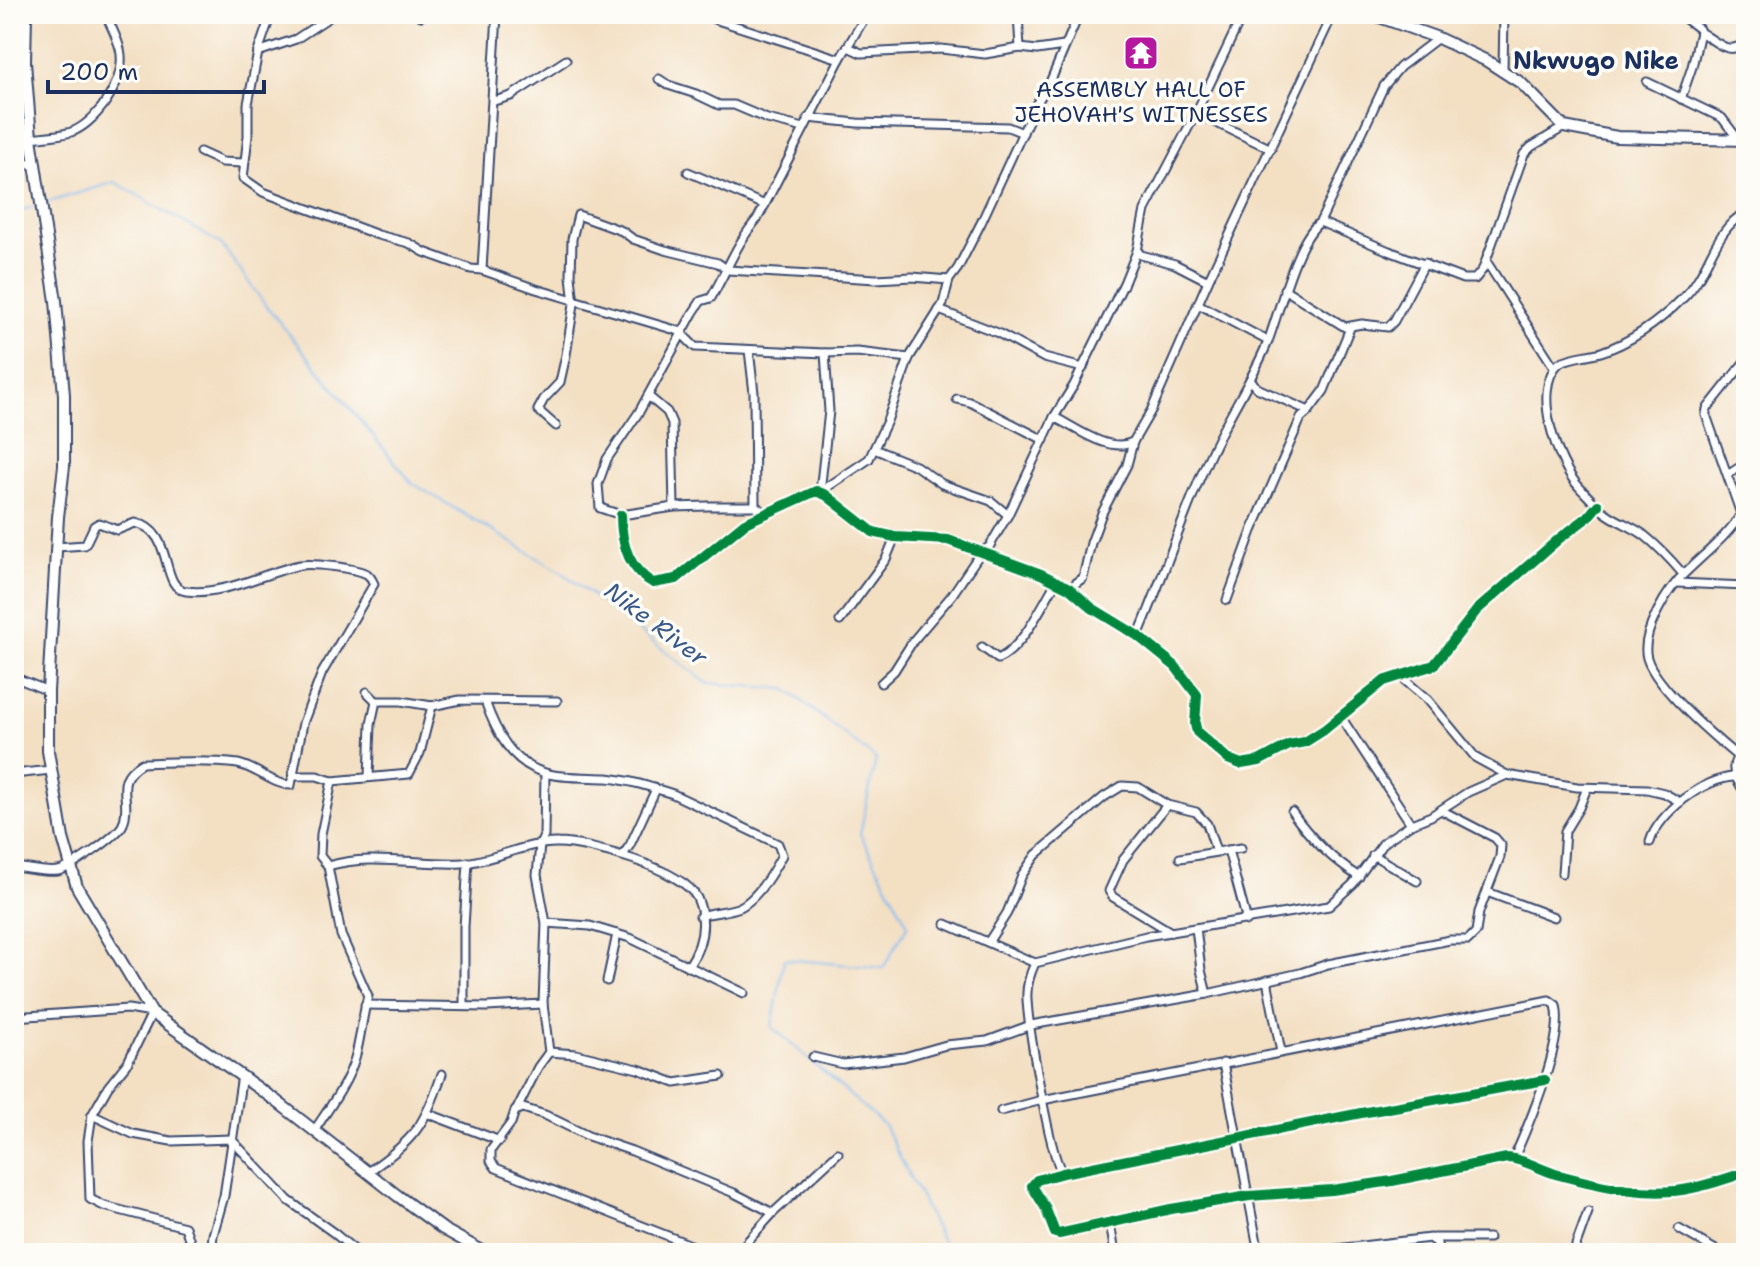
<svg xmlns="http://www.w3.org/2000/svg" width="1760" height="1267" font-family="'Shantell Sans',sans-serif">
  <rect width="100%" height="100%" fill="#fdfcf7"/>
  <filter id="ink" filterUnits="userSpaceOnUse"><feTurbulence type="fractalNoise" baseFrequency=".0125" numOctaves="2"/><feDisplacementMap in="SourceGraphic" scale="16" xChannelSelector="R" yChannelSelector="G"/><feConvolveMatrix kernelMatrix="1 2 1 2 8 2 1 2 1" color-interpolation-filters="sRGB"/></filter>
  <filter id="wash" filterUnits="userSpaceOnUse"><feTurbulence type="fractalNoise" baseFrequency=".006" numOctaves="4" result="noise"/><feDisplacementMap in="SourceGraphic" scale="32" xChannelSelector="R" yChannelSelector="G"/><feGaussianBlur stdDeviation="1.8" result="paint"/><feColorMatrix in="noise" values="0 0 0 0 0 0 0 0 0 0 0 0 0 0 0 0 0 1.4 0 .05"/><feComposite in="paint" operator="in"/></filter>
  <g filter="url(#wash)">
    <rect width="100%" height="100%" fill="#f3dfc2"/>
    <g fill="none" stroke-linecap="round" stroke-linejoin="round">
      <!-- stream -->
      <g stroke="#7fb9f0" stroke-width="2">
        <polyline points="46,203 115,182 221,244 266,306 412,483 563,573 707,683 786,689 876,759 860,834 908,925 883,968 784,959 772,1027 884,1125 948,1253"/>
        <polyline points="14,212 36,206"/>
      </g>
    </g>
  </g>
  <g filter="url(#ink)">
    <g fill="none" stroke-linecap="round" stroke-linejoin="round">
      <defs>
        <g id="street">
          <polyline points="271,14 258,52 248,104 248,136 243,178 263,192 378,235 409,243 424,252 471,269 482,270 536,289 679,331 695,347 825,353 857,352 909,358"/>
          <polyline points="420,14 421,16"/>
          <polyline points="710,14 714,19 840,59"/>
          <polyline points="1018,14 1020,48"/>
          <polyline points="1679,14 1699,29 1700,32 1692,67 1681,99"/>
          <path d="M1700 32C1716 41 1731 59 1746 40"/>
          <polyline points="848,47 861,53 941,49 985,54 1020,48 1037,50 1064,46"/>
          <polyline points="258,52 296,39 334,14"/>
          <polyline points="1503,71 1504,14"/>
          <polyline points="659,79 668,85 696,94 719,105 734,105 767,119 804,128"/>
          <polyline points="1647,82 1722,118 1738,139"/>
          <polyline points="494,101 511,96 566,60"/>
          <polyline points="1196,113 1271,149"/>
          <polyline points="808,118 857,123 1008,127 1023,133"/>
          <path d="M31 138C44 136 62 136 74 131 100 119 127 77 120 49 117 37 110 25 106 14"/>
          <polyline points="200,152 222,162 243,163"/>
          <polyline points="14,155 35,167"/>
          <polyline points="688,172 765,205"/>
          <polyline points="1320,222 1389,251 1463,279 1475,279 1483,269 1524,154 1531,147 1564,127"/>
          <polyline points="1137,251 1141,255 1175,264 1208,281"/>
          <polyline points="1486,261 1554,367"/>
          <polyline points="482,270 497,14"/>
          <polyline points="1284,289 1345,327 1362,324 1388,327 1394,321 1425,263"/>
          <polyline points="1198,304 1268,341"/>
          <polyline points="939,310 998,333 1044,358 1083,368"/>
          <polyline points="749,350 754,393 755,506"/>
          <polyline points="1251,380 1257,388 1309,411 1324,391 1350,328"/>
          <polyline points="648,396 667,412 672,423 674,507"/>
          <polyline points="957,399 970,402 1044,440"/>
          <path d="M1054 417C1076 428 1109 454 1133 442"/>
          <polyline points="556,426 538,410 544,399 560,382 566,355 574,304 571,276 572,239 578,215 622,231 633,239 665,250 718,263 728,270 876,279 912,277 949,280"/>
          <polyline points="874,449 916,466 942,484 991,501 1008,515"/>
          <polyline points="1729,474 1746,463"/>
          <polyline points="820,492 869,459 887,421 909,358 943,304 949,280 958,268 981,223 1035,106 1051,80 1079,14"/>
          <polyline points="820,492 829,411 825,353"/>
          <path d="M766 513 755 506H708L674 507 621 515 600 508 598 484 607 459 639 412 693 313 701 301 711 298C727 271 737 242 758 218L840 59 867 14"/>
          <path d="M621 515C621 542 628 569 653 583L676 579 745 523 816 491 826 495 873 532 895 537 948 540 1041 574 1069 588 1092 608 1138 636 1175 666 1197 695 1195 724 1197 732 1228 759 1241 764 1259 761 1289 745 1305 742 1324 730 1384 681 1434 665 1477 610 1560 538 1588 517 1598 505"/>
          <path d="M1683 574C1671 560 1658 546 1644 535 1632 526 1618 522 1606 513 1597 507 1588 496 1580 488 1557 464 1531 389 1559 363 1572 356 1587 356 1601 352 1632 342 1661 320 1684 297 1710 272 1712 231 1746 212"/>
          <polyline points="1677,583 1746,586"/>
          <polyline points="1069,588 1083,578 1091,543 1102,513 1127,465 1133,442 1152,409 1208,281 1333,14"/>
          <polyline points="1227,600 1252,531 1301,418 1309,411"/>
          <polyline points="840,621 886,559 895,537"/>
          <path d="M1138 636C1164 576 1183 513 1211 453 1228 416 1251 382 1267 344 1279 314 1295 241 1320 222L1384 86 1400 67 1438 38"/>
          <path d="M982 647 998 659C1022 649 1043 604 1056 582"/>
          <polyline points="14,677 48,691"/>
          <polyline points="1401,677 1428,700 1476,758 1507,775 1577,787 1647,789 1664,793 1680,802"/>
          <polyline points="881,683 894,671 913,641 952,595 981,552 989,547 1008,515 1054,417 1074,385 1124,283 1137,251 1145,210 1196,113 1243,14"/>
          <polyline points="367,692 376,701 401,701 432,706 460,700 557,701"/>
          <path d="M485 701C496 733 512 763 545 773 559 778 591 777 607 778 629 780 651 787 673 794L778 844 782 855C773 872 758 898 740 907 728 912 713 912 700 916"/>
          <polyline points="1341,717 1411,824 1431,816 1468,792 1507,775"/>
          <path d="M1746 746C1726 767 1734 774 1746 795"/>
          <path d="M1737 756C1713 736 1655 686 1647 658 1640 634 1668 588 1686 572 1704 554 1727 537 1741 514L1706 415 1707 409 1746 360"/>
          <polyline points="14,774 51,770"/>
          <polyline points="293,776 317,776 332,781 409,774 420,753 432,706"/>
          <polyline points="369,777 371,724 376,701"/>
          <polyline points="1167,805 1123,860 1109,891 1113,897 1171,932"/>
          <path d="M1292 812C1311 839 1331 859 1359 877"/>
          <path d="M1650 842C1658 813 1705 778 1734 777"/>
          <polyline points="1228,850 1247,921"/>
          <polyline points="623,855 630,845 656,789"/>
          <polyline points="1373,855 1417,881"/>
          <polyline points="1180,858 1241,848"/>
          <path d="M328 866C370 853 417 865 462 863 494 861 525 842 558 843 589 843 683 869 697 898 708 923 702 946 688 967"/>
          <path d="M14 867C27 868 45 873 58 871 70 869 119 835 123 824 133 798 111 781 142 763 172 762 209 760 238 764 257 768 273 785 291 785L303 723 322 673 374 584C372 580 371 577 367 574 355 568 313 563 300 565 262 573 225 596 186 591 159 588 175 530 135 523L117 530 99 523 94 526 85 545 56 547"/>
          <polyline points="1562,873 1565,831 1579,808 1587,788"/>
          <polyline points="1487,892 1554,917"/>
          <polyline points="546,923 590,926 630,938 744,993"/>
          <polyline points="946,924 1035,963"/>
          <polyline points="1196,928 1201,970 1207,994"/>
          <polyline points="989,941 1007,913 1022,875 1036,855 1104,797 1122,786 1138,787 1167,805 1196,812 1207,824 1216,851"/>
          <polyline points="1267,980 1281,1052"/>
          <polyline points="607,981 617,934"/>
          <polyline points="365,1005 487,1007 543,1004"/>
          <polyline points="464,1006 464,927 468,862"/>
          <polyline points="14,1017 128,1009 152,1013 128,1062 108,1087 92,1115 88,1141 90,1199 104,1206 185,1227 194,1253"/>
          <polyline points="549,1052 576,1054 638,1069 675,1083 721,1076"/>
          <polyline points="813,1057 843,1064 904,1057 946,1045 987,1041 1031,1025 1207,994 1300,973 1328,964 1450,940 1468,940 1476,932 1479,912 1500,857 1501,845 1495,838 1441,810"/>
          <polyline points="1223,1063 1259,1253"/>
          <path d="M1545 1080 1361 1113 1063 1173 1037 1180 1032 1186 1045 1207 1055 1233 1059 1234 1171 1209 1249 1196 1332 1190 1392 1181 1507 1158C1522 1158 1543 1171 1559 1175 1600 1186 1650 1198 1693 1188 1711 1184 1729 1178 1746 1172"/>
          <polyline points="517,1109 538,1067 549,1052 543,1004 546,923 537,875 540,845 544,836 545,773"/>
          <path d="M1001 1111 1042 1100 1549 1000 1556 1005C1565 1040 1529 1124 1514 1158"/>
          <polyline points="429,1114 500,1141"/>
          <polyline points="92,1115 133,1134 171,1141 231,1139 288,1200 334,1233 358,1253"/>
          <path d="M314 1131C329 1108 347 1085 355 1058 361 1038 362 1016 368 996L341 935 328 866 320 856 321 834 332 781"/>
          <path d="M368 1172C414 1140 424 1127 442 1074"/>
          <path d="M1063 1173C1050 1160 1028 1024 1027 999 1026 987 1030 974 1035 963L1146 936 1329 906 1353 884 1384 842 1411 824"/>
          <polyline points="1110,1223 1115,1253"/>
          <polyline points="1679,1229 1721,1253"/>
          <polyline points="1433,1238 1489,1238"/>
          <polyline points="211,1253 213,1235 224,1196 242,1075"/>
          <polyline points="711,1253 496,1168 491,1161 491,1150 511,1123 515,1111 523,1108 545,1115 588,1136 632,1151 734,1193 773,1213"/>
          <polyline points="737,1253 773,1213 838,1153"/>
          <polyline points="1302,1253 1430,1238 1437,1243 1438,1253"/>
          <polyline points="1578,1253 1576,1245 1588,1212"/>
        </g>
        <g id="secondary">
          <polyline points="26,14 25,62 31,138 56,301 64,395 64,466 58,517 48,691 48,751 63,838 77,887 152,1013 275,1100 398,1196 443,1229 486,1253"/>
          <polyline points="1371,14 1438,38 1487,61 1521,83 1564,127 1617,137 1746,140"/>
        </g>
      </defs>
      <!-- street casing -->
      <use href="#street" stroke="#3b496d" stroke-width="11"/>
      <!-- secondary casing -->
      <use href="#secondary" stroke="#3b496d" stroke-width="14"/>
      <!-- street -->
      <use href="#street" stroke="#fff" stroke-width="7"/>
      <!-- secondary -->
      <use href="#secondary" stroke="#fff" stroke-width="10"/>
      <defs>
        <g id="cycleway">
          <path d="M621 515C621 542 628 569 653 583L676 579 745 523 816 491 826 495 873 532 895 537 948 540 1041 574 1069 588 1092 608 1138 636 1175 666 1197 695 1195 724 1197 732 1228 759 1241 764 1259 761 1289 745 1305 742 1324 730 1384 681 1434 665 1477 610 1560 538 1588 517 1598 505"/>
          <path d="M1545 1080 1361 1113 1063 1173 1037 1180 1032 1186 1045 1207 1055 1233 1059 1234 1171 1209 1249 1196 1332 1190 1392 1181 1507 1158C1522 1158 1543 1171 1559 1175 1600 1186 1650 1198 1693 1188 1711 1184 1729 1178 1746 1172"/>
        </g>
      </defs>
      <!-- cycleway casing -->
      <use href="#cycleway" stroke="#fdfcf7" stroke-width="15"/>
      <!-- cycleway -->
      <use href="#cycleway" stroke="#00873e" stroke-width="10"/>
    </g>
  </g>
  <!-- icons -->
  <defs>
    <symbol id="temple-square" viewBox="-11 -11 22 22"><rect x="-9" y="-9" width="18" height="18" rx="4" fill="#b5179e" stroke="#fdfcf7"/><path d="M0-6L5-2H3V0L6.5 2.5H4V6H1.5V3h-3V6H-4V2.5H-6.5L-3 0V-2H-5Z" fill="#fff"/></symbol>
  </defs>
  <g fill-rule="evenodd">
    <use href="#temple-square" x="1121" y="33" width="40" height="40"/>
  </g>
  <g text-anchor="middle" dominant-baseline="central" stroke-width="7" stroke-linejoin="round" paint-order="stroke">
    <!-- poi labels -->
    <g font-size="22" fill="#1b2f5e" stroke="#fdfcf7">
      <text x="1141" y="89">ASSEMBLY HALL OF<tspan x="1141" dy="25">JEHOVAH'S WITNESSES</tspan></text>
    </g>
    <!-- neighbourhood labels -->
    <g font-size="24" font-weight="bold" fill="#1b2f5e" stroke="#fdfcf7">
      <text x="1596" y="61">Nkwugo Nike</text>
    </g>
    <!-- water labels -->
    <g font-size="24" font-style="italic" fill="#39588a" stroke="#fdfcf7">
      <text transform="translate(656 624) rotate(37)">Nike River</text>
    </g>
  </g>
  <!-- margin -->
  <rect width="1760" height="1267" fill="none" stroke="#fdfcf7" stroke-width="48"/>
  <!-- scale -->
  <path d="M48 80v12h216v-12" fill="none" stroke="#1b2f5e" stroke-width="4"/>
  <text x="60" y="80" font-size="24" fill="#1b2f5e" stroke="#fdfcf7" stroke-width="6" paint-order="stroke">200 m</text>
</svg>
